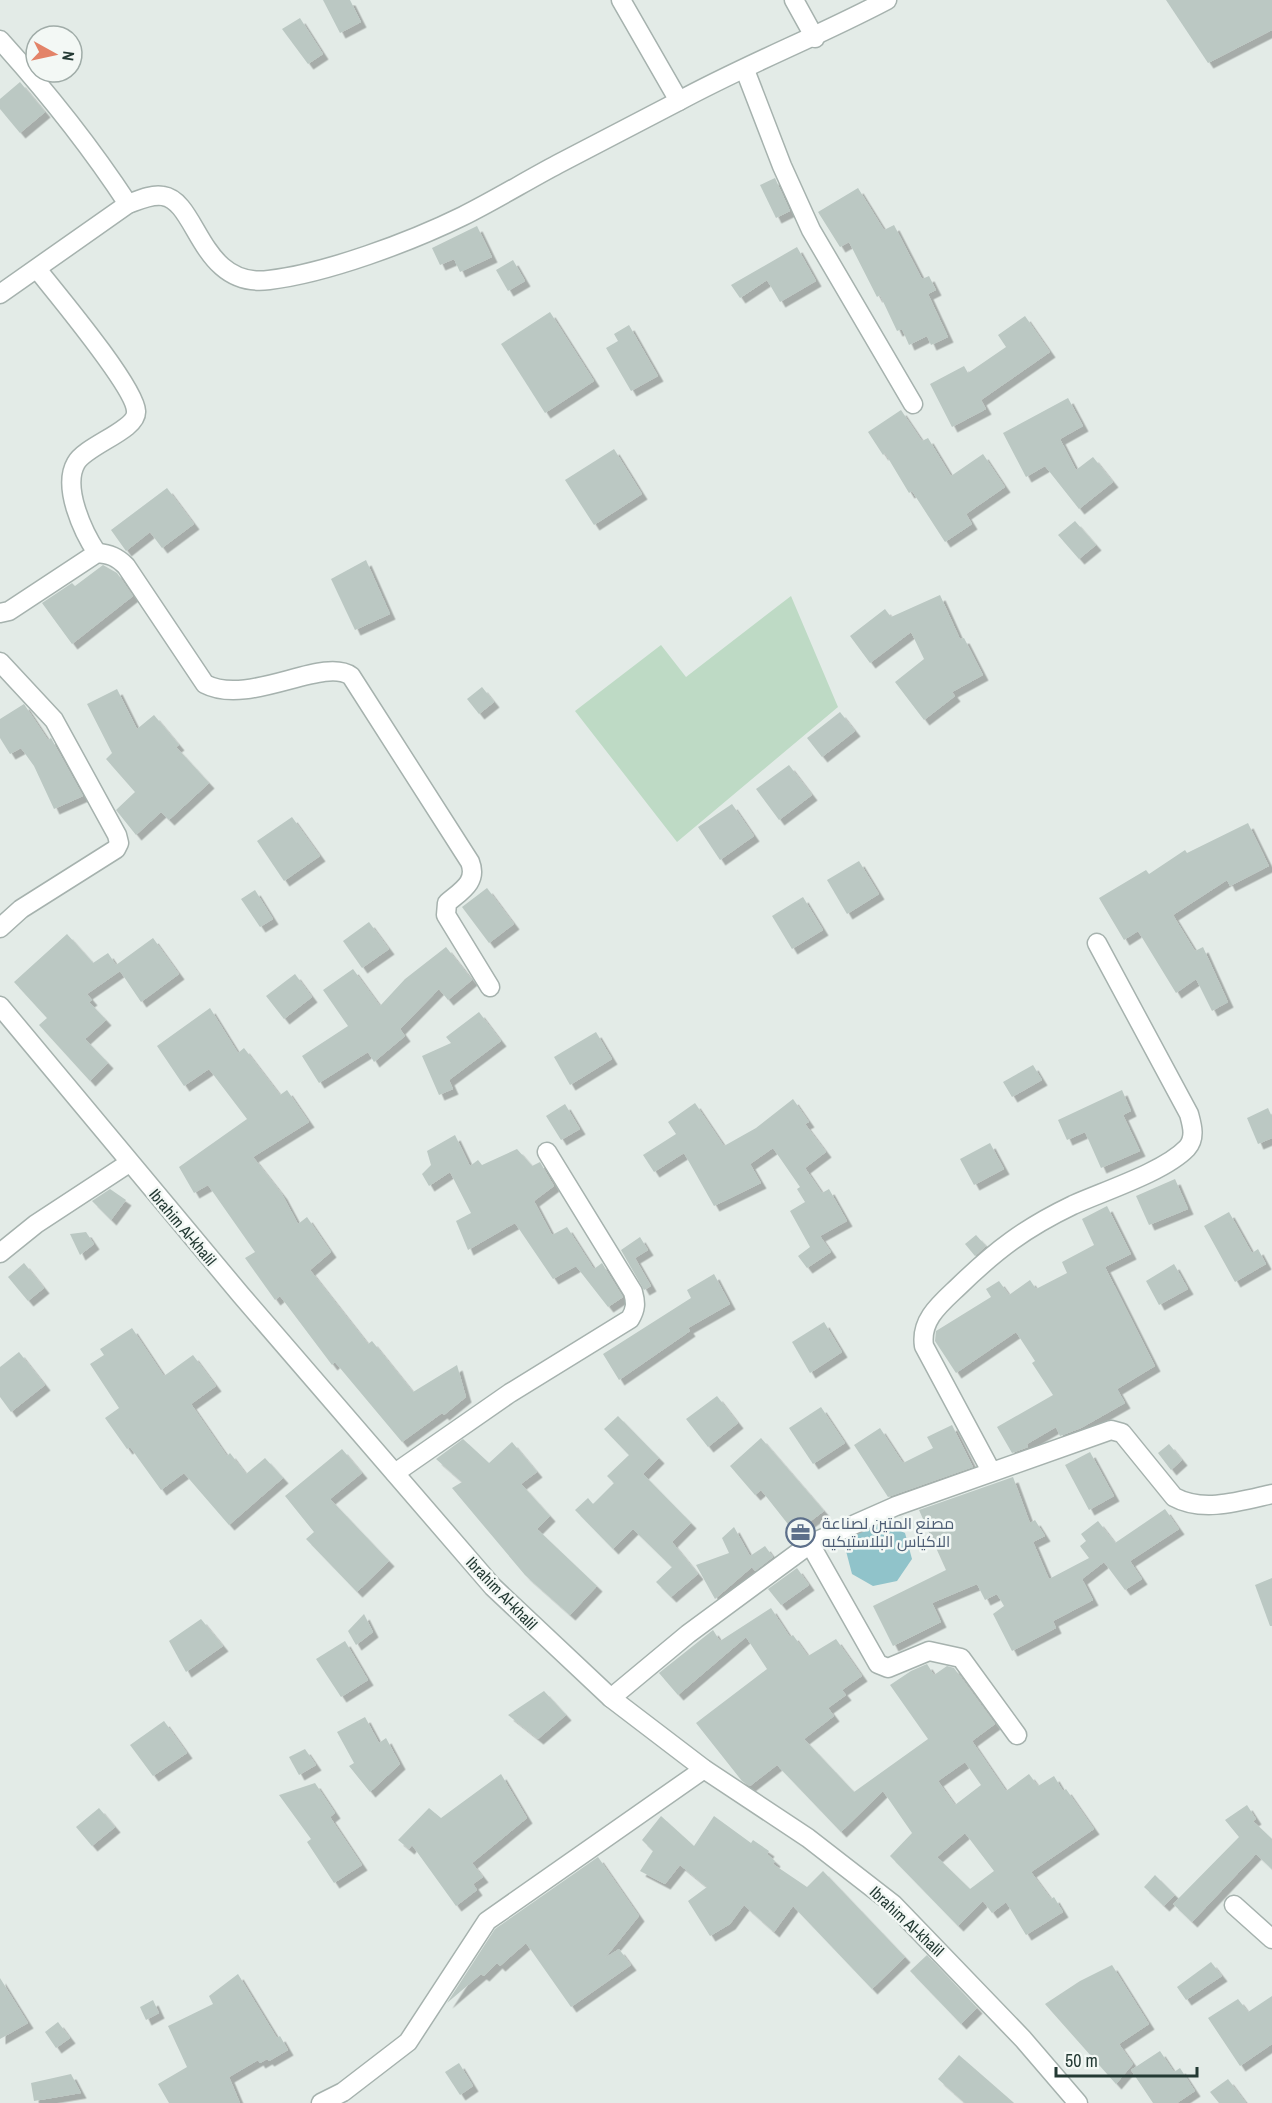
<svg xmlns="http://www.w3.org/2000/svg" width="1272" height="2103" font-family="'Archivo Narrow',Cairo,sans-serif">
  <defs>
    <filter id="shadow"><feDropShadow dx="5.5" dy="5.5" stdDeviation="0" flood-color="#0004"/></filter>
  </defs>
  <rect width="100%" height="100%" fill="#e3ebe7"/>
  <!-- green -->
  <polygon fill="#bedac5" points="791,596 838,707 677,842 575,711 661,645 686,677"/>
  <!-- water -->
  <polygon fill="#90c3ca" points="882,1522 905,1533 912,1559 897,1581 873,1586 852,1574 846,1551 859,1531"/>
  <!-- building -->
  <g fill="#bbc8c3" fill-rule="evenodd" filter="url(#shadow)">
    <polygon points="323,0 350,0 361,22 340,33"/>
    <polygon points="1166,0 1272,0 1272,30 1208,63"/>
    <polygon points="300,18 323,54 308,64 282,29"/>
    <polygon points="20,82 45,112 20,133 0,109 0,99"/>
    <polygon points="775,178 790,211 776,218 760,185"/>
    <polygon points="858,188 884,230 894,225 922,279 929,276 936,290 928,294 948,337 931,345 927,336 909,345 902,329 897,331 880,295 877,297 849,242 840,247 818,212"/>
    <polygon points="477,226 492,257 460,272 454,259 440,265 432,248"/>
    <polygon points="797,247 816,281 780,302 767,280 740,298 731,285"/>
    <polygon points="513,260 525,281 508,291 496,270"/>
    <polygon points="550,312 594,381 545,413 501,344"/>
    <polygon points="1025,316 1050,352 981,400 986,409 952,427 930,384 964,366 968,373 1006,347 998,335"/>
    <polygon points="629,325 658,376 631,391 606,348 618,341 614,334"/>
    <polygon points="1068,398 1083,426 1060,439 1076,470 1093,457 1113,482 1079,509 1045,466 1026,477 1003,433"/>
    <polygon points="901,410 922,441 928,438 951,476 983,454 1005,487 966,514 972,524 945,542 912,491 909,493 885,453 883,455 868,432"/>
    <polygon points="614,449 642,494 594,525 565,480"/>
    <polygon points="167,488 194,524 162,548 150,532 126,551 111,530"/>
    <polygon points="1075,521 1096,545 1079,559 1058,535"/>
    <polygon points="366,560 390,614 355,630 331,579"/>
    <polygon points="103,565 117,573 133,596 72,644 42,603 72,583 75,586"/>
    <polygon points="940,595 960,639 964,638 983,675 952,692 955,696 924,720 895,682 924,659 911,632 870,663 850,636 885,609 891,617"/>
    <polygon points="482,687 494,702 479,714 467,699"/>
    <polygon points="117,689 137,729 154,715 179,745 176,747 209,783 169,820 161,812 136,835 116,810 135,792 106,759 112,753 87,704"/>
    <polygon points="24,704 48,740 51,738 83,796 54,809 34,766 21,748 10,754 0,738 0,719"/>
    <polygon points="840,712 855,731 822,757 807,738"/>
    <polygon points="789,765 812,795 779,820 756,789"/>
    <polygon points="732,804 754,836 720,860 698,827"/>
    <polygon points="292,817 320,856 284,881 257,841"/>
    <polygon points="1248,823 1269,866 1230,886 1227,880 1173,915 1195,951 1203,947 1228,1002 1212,1011 1196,979 1176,993 1138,931 1124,940 1099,898 1146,870 1149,874 1185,850 1187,853"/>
    <polygon points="859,861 879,894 847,914 827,880"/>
    <polygon points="487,888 514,924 489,943 462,907"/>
    <polygon points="255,890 273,919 260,927 241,899"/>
    <polygon points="803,897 823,930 792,949 772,916"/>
    <polygon points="369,922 389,949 362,968 343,941"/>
    <polygon points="67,934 93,963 108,953 116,965 153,938 179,974 141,1002 120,971 87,994 92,1000 89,1002 106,1020 85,1039 108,1063 90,1081 39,1025 47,1018 14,982"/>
    <polygon points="446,947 472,980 448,1000 439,989 400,1029 405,1036 374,1062 368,1052 319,1083 302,1056 348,1026 323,990 353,969 380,1006 405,979"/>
    <polygon points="295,974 312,997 284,1019 266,996"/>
    <polygon points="210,1008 238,1053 244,1048 280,1095 287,1090 309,1122 253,1157 282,1194 298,1224 307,1217 331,1252 310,1270 368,1344 372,1341 413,1392 457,1365 466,1397 444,1415 442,1413 402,1442 335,1362 332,1365 280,1296 275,1300 245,1258 255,1252 208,1185 194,1193 179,1167 247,1119 209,1069 184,1086 157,1046"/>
    <polygon points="479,1012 501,1041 449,1080 453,1089 439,1095 422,1056 451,1043 446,1037"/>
    <polygon points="596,1032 612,1059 570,1085 554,1057"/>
    <polygon points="1033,1065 1042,1080 1012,1097 1003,1082"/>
    <polygon points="1122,1090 1131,1111 1123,1115 1140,1151 1101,1168 1085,1132 1067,1140 1058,1120"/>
    <polygon points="793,1099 809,1122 805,1124 826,1152 805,1168 822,1193 829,1189 847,1221 820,1236 831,1252 807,1268 798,1256 810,1247 790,1211 805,1202 797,1189 800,1187 773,1148 750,1164 761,1183 714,1206 684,1153 654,1172 643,1155 676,1134 668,1122 695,1103 724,1146 756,1128"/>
    <polygon points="565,1104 580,1129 561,1140 546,1116"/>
    <polygon points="1268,1108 1272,1117 1272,1138 1258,1144 1247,1118"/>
    <polygon points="455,1135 470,1166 478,1160 482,1165 517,1149 532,1166 540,1162 554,1186 534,1201 552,1235 567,1227 594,1269 602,1263 623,1297 608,1307 576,1266 553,1279 515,1223 468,1250 456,1221 471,1213 450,1172 429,1186 422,1174 431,1165 427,1151"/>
    <polygon points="990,1143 1004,1169 974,1185 960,1159"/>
    <polygon points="1175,1179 1188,1209 1149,1225 1136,1196"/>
    <polygon points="110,1189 126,1200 111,1220 92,1201"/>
    <polygon points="1107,1206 1131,1254 1105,1267 1155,1366 1117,1389 1125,1403 1081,1428 1060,1436 1056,1427 1027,1444 1028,1447 1012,1453 997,1427 1053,1395 1032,1363 1035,1361 1016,1332 956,1373 935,1341 936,1331 991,1297 986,1289 999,1281 1009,1295 1030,1280 1036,1289 1067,1273 1062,1262 1094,1245 1082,1219"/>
    <polygon points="1229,1212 1252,1253 1258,1249 1266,1264 1235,1282 1204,1226"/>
    <polygon points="86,1232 94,1244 80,1255 70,1234"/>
    <polygon points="976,1235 986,1246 975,1256 965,1244"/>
    <polygon points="640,1237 648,1250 635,1258 651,1286 644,1290 621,1250"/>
    <polygon points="24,1263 44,1288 28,1301 8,1277"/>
    <polygon points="1174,1264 1188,1289 1159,1305 1146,1281"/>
    <polygon points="714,1274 730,1304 688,1328 690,1331 619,1380 603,1354 691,1298 687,1290"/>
    <polygon points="824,1322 842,1352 810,1373 792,1342"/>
    <polygon points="132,1328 164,1376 193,1355 216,1386 191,1404 227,1456 230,1453 246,1474 265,1458 283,1478 229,1525 184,1473 161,1490 130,1447 127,1449 105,1418 119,1408 90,1364 104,1355 100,1349"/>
    <polygon points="19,1352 45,1385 11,1412 0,1397 0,1367"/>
    <polygon points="717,1396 738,1423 708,1447 686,1419"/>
    <polygon points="821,1407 845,1443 813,1464 789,1428"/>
    <polygon points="618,1416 659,1458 643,1474 691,1523 672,1542 698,1574 671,1597 656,1582 672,1567 633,1529 613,1549 575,1510 588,1498 593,1504 614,1483 607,1476 629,1455 604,1429"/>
    <polygon points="952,1425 973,1467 888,1497 854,1445 880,1428 903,1463 933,1448 927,1437"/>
    <polygon points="761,1438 824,1511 795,1533 761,1490 755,1495 730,1466"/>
    <polygon points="463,1439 489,1463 512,1442 537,1472 521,1484 550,1516 537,1529 597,1586 570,1615 525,1575 452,1488 462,1482 436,1459"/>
    <polygon points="1169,1444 1182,1460 1171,1470 1158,1453"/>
    <polygon points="342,1449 362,1473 330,1499 389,1561 357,1592 306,1539 314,1532 285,1496"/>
    <polygon points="1090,1452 1114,1496 1089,1510 1065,1465"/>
    <polygon points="1013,1477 1030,1523 1035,1520 1045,1536 1033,1542 1049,1579 1089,1558 1080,1546 1086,1541 1081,1534 1098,1521 1115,1543 1165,1509 1179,1529 1130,1561 1142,1579 1125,1590 1104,1562 1082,1579 1093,1600 1053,1621 1056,1628 1012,1651 993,1614 1004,1606 997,1594 985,1600 977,1584 932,1603 941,1622 893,1646 873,1606 946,1570 919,1510"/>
    <polygon points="734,1527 750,1556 765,1546 773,1557 755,1571 752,1567 715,1599 696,1565 729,1553 722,1538"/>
    <polygon points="797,1568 809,1585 781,1605 768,1589"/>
    <polygon points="1272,1578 1272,1626 1270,1626 1255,1585"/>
    <path d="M771 1608 790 1637 793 1635 808 1656 836 1639 862 1676 842 1690 846 1695 828 1708 834 1716 804 1739 854 1792 928 1739 890 1685 911 1671 927 1664 934 1675 947 1666 954 1668 995 1724 972 1741 1006 1791 1029 1774 1038 1786 1054 1776 1063 1791 1066 1789 1094 1829 1031 1872 1051 1899 1054 1897 1063 1912 1026 1935 1006 1902 992 1913 983 1901 958 1926 890 1856 912 1833 883 1791 841 1832 777 1765 750 1786 742 1781 696 1723 767 1669 746 1637 678 1695 659 1673 713 1630 720 1641ZM965 1762 981 1785 955 1805 938 1781ZM965 1833 994 1871 970 1889 937 1857Z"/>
    <polygon points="364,1614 373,1632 356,1645 348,1631"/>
    <polygon points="201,1619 223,1646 186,1672 169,1641"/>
    <polygon points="345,1641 368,1680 341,1697 316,1659"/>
    <polygon points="544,1691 566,1715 538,1739 508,1715"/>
    <polygon points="365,1717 379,1743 386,1738 400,1764 370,1792 349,1766 354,1763 337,1732"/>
    <polygon points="164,1721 187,1753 153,1776 130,1745"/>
    <polygon points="305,1749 316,1765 299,1775 289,1757"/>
    <polygon points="501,1774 527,1818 472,1863 483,1877 473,1884 477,1890 456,1906 412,1845 409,1849 398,1840 429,1808 441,1818"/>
    <polygon points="315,1783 335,1813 330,1817 362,1865 334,1883 307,1842 311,1839 279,1795"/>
    <polygon points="1247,1805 1256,1819 1253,1821 1272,1839 1272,1869 1256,1854 1192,1922 1173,1904 1239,1837 1225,1820"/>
    <polygon points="99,1808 115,1827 92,1846 76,1827"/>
    <polygon points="661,1816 694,1846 714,1816 751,1843 753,1840 769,1851 767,1854 775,1861 773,1864 807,1887 823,1871 905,1957 872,1989 793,1906 774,1932 744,1905 730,1924 710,1936 688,1901 707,1887 680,1865 665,1884 640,1871 653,1851 642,1840"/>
    <polygon points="598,1857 639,1916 605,1958 619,1949 631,1965 571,2007 526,1943 500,1966 497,1963 484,1976 481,1974 447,2003 495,1929"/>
    <polygon points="1155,1875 1175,1895 1164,1906 1144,1887"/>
    <polygon points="927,1955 977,2008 961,2024 910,1971"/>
    <polygon points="1211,1962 1222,1976 1186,2000 1177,1987"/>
    <polygon points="1112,1965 1149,2024 1119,2044 1133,2064 1116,2084 1045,2004 1080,1981"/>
    <polygon points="238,1974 277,2038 280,2036 288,2050 269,2061 267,2059 260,2063 258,2060 229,2077 240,2103 169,2103 158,2084 187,2067 168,2026 213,2004 209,1996"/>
    <polygon points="0,1978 28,2023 0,2039"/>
    <polygon points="1272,1996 1272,2044 1240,2066 1208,2018 1238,1999 1248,2012"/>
    <polygon points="153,2000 159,2013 146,2020 140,2007"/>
    <polygon points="58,2022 70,2038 56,2048 45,2032"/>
    <polygon points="1160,2051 1174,2072 1180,2068 1195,2091 1177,2103 1153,2103 1131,2070"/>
    <polygon points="959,2055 1014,2103 965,2103 938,2079"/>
    <polygon points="459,2063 473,2086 460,2095 445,2072"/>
    <polygon points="71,2074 81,2093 34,2101 31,2083"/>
    <polygon points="1228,2079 1246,2103 1219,2103 1210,2092"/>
  </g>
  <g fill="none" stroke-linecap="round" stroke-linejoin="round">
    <defs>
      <g id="minor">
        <polyline points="621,0 679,101"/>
        <polyline points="794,0 815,38"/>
        <path d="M0 40C47 92 90 146 128 204"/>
        <polyline points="745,70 782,166 811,230 913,404"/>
        <path d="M37 269C56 293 135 387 136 411 138 430 86 445 76 463 62 487 83 532 97 553"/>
        <path d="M0 613 9 611 97 553C110 554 117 557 126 566L205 684C249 707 323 656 351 676L470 862C478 882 461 891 447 903L446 915 490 987"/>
        <polyline points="0,662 54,720 117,835 119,843 116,849 21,909 0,928"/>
        <polyline points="0,1253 36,1224 129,1163"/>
        <path d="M991 1471 924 1346C920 1320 940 1304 958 1287 996 1250 1025 1228 1073 1205 1104 1191 1164 1172 1187 1148 1196 1138 1192 1125 1189 1114L1097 943"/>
        <path d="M395 1473 510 1393 630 1319C636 1309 636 1303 633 1292L547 1152"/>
        <polyline points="810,1544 878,1664 888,1668 929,1651 961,1658 1017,1735"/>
        <path d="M611 1698 688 1634 810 1544 896 1506 1111 1430 1122 1433 1174 1497C1203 1513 1241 1501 1272 1494"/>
        <polyline points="1234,1905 1272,1939"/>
        <polyline points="321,2103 343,2092 408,2042 487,1921 704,1769"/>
      </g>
      <g id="tertiary">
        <path d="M0 294 128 204C139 200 151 194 163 196 198 201 200 289 269 280 327 273 410 242 463 216 495 200 526 181 558 164 598 143 639 122 679 101 747 64 819 36 887 0"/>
        <polyline points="0,1006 241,1295 493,1587 611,1698 704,1769 808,1838 893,1904 1023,2039 1078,2103"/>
      </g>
    </defs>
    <!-- minor casing -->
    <use href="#minor" stroke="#a6b2ae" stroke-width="21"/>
    <!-- tertiary casing -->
    <use href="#tertiary" stroke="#a6b2ae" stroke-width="21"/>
    <!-- minor -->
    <use href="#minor" stroke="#fff" stroke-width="18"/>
    <!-- tertiary -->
    <use href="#tertiary" stroke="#fff" stroke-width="18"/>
  </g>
  <!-- icons -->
  <defs>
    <symbol id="office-ring" viewBox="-11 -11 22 22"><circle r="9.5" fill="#f3f8f5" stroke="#5c6f8a" stroke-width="1.5"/><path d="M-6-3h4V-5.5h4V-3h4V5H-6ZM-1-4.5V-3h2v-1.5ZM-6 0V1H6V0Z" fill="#5c6f8a"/></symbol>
  </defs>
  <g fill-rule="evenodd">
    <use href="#office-ring" x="784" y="1516" width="33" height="33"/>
  </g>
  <g text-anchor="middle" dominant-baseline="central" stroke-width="5" stroke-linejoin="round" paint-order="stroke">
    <!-- street labels -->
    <g font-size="16" fill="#243a34" stroke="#f3f8f5">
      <text transform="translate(183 1227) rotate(50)">Ibrahim Al-khalil</text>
      <text transform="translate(502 1593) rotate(46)">Ibrahim Al-khalil</text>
      <text transform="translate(907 1921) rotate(43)">Ibrahim Al-khalil</text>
    </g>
    <!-- service labels -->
    <g font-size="16" fill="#4e5e75" stroke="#f3f8f5" text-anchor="start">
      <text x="822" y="1523">مصنع المتين لصناعة<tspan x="822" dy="18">الاكياس البلاستيكيه</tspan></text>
    </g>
  </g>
  <!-- north arrow -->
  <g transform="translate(54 54) rotate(98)"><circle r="28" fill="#f3f8f5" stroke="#a0aca8" stroke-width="1.5"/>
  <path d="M0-4.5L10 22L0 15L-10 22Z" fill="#e38368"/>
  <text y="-9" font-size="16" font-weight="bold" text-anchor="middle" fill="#243a34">N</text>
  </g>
  <!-- scale -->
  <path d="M1056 2067v9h141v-9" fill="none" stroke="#243a34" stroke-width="3"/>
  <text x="1065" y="2067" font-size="18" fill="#243a34" stroke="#f3f8f5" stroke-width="4.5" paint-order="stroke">50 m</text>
</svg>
